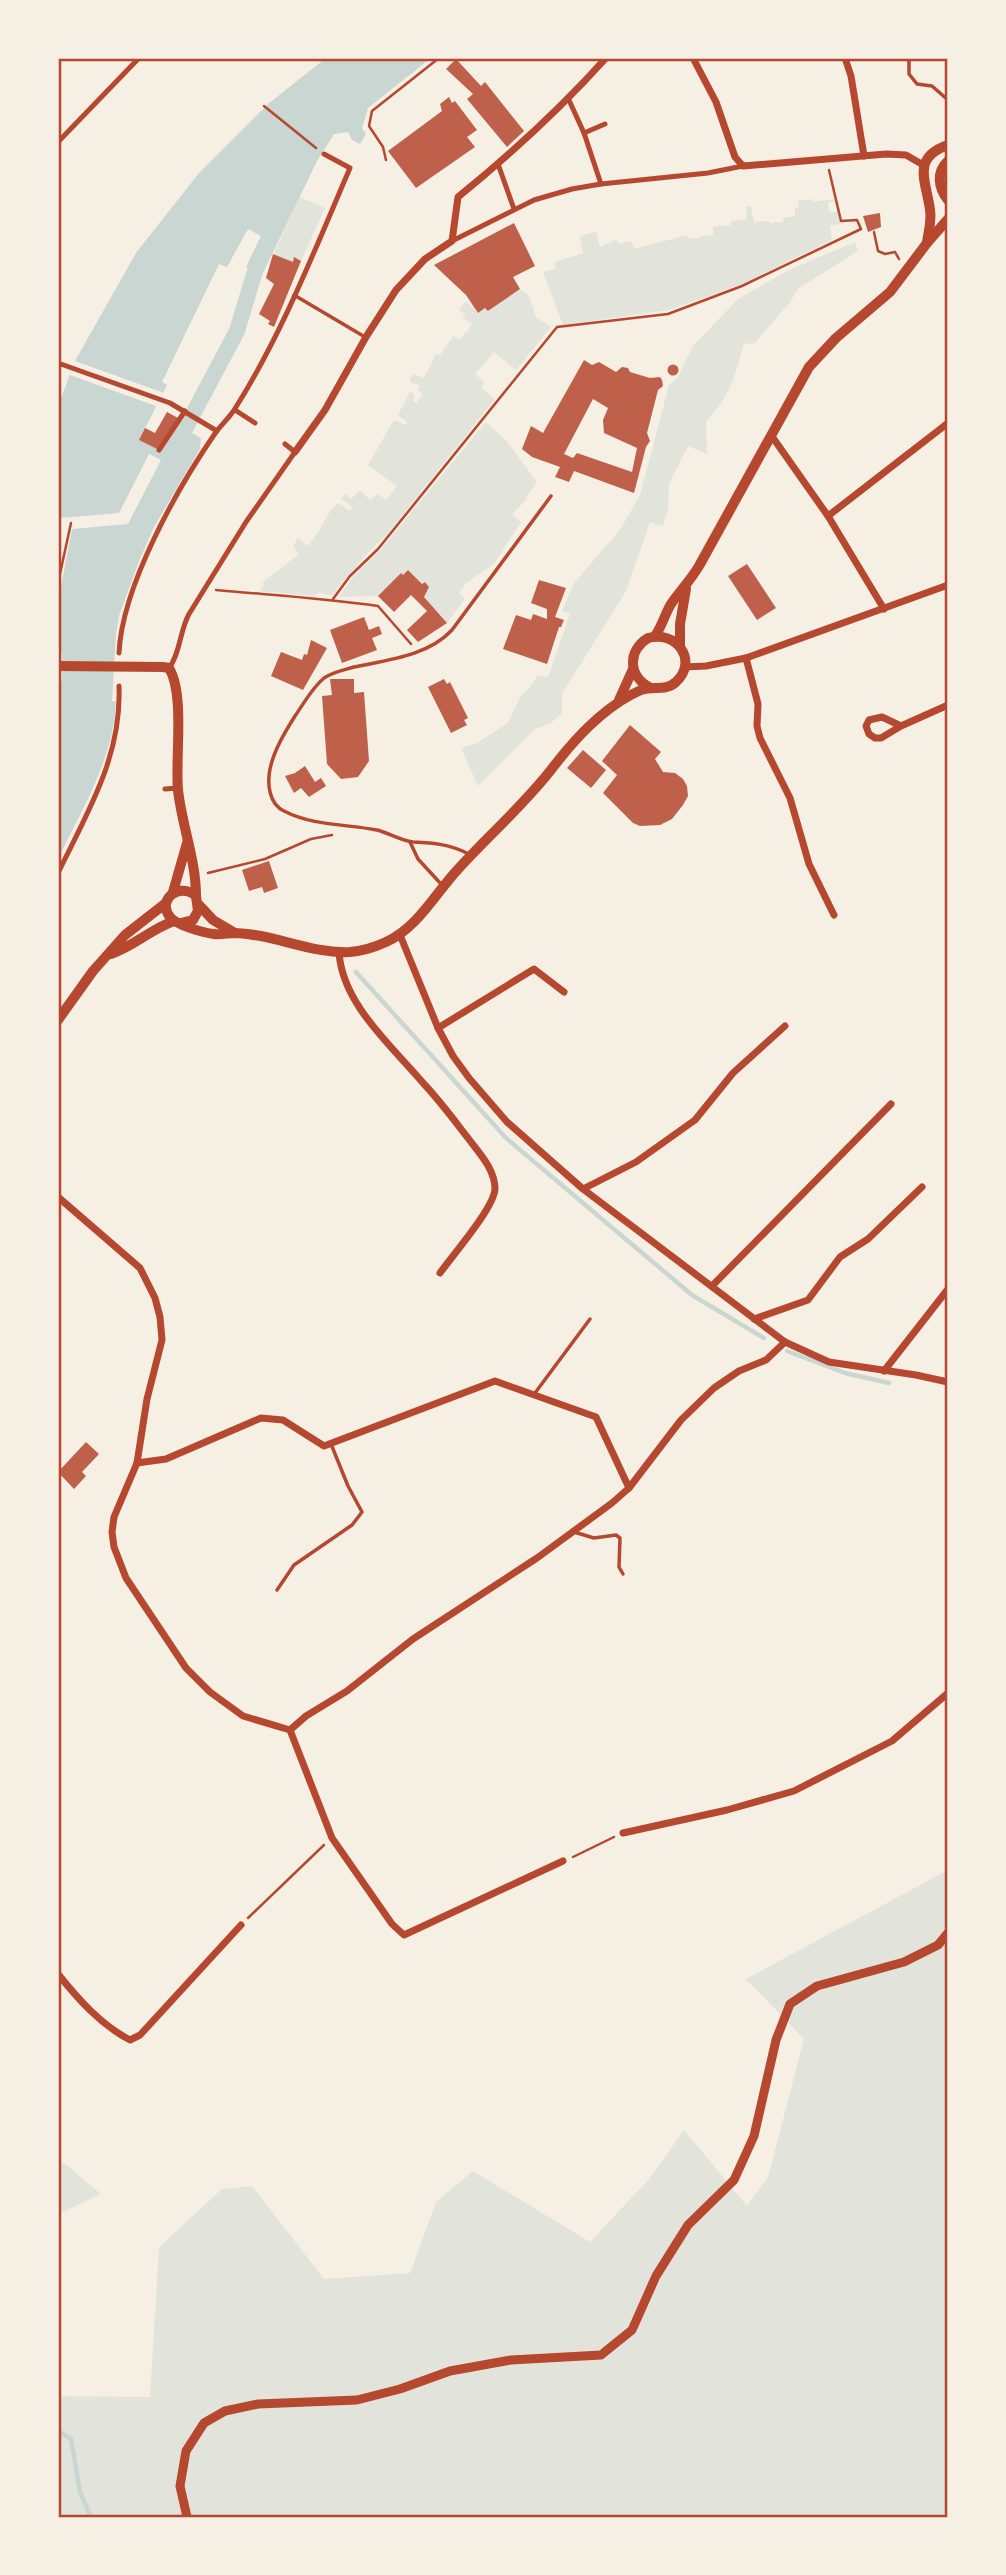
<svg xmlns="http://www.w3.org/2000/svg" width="1006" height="2575" font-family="Manrope,sans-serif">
  <rect width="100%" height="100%" fill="#f6efe4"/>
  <!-- green -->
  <g fill="#e2e4dc">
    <polygon points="299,197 325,208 301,261 294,258 293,262 274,254"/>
    <polygon points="812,199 812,202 834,199 835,201 828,203 829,212 838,212 841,224 830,226 832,240 742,284 669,310 563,325 543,272 555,269 555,262 583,253 580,236 596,231 600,247 617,239 618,244 631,241 634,249 687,235 688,238 700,238 701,236 713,235 713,227 731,225 731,221 747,219 746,207 751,206 754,222 767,221 773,224 774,222 783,222 783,218 795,216 795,208 799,207 798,201"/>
    <path d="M855 242 858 251 799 288 790 302 755 343 744 344C734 377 731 396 706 421L707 454 688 446 669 484 668 509 663 526 650 522 626 591 562 694V713L551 723 535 729 478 786 461 748 477 743 508 723 519 699 530 687 537 676 548 677 570 614 562 611 574 583 620 530 640 495 669 385 678 377 693 346 738 299 789 270Z"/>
    <path d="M520 289 529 296 536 317 551 327 516 370 494 352 475 374 484 382 482 389 495 399 388 533 366 555 331 596 319 592 314 596 260 591 264 585 262 583 299 554 293 546 298 538 307 546C321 533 324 515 338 503L350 511 352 507 341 499 345 494 351 499 360 490 370 500 378 494 386 500 397 486 368 465 394 420 406 425 407 422 398 415 402 407H405L403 406 410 391 415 395 413 401 416 403 423 394 418 390 420 386 410 382V378L414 374 424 378 436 354 440 355 453 336 460 340 465 332 467 333 472 323 462 318 466 316 459 310 466 301 478 313 485 308 489 311Z"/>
    <polygon points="486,422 506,440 537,482 526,497 527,499 512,514 521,522 494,564 466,583 459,593 465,599 447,623 424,597 429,587 425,582 422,584 408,570 403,575 401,573 378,596 339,597 352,578 381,549"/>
    <polygon points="948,1870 948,2517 58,2517 58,2396 150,2397 159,2247 222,2189 252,2186 324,2279 410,2273 436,2202 473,2171 590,2242 650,2178 684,2130 747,2206 768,2177 804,2039 746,1979"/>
    <polygon points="58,2163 64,2163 101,2194 58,2214"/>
  </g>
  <!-- water -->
  <path fill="#c9d6d2" d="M326 58H431L368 108 362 128 366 134 360 144 352 140 348 132 334 134 317 161 262 275 246 267 261 236 248 229 227 267 219 264 162 382 167 385 139 440 161 451 178 425 201 438 200 449 154 527 139 561 119 616 116 634 112 701H116C114 758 82 809 58 859V682H62V654L58 642V603L72 529 71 517 58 518V406L75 361 136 253 199 173 268 104Z"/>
  <!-- pier -->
  <g fill="#f6efe4">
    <polygon points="75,361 164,393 156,406 70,375"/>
    <polygon points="149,454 161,460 128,524 72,529 71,517 119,513"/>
  </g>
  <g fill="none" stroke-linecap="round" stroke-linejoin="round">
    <!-- stream -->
    <g stroke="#c9d6d2" stroke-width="4.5">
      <polyline points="356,972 506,1138 692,1295 764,1338"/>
      <polyline points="787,1351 845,1373 889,1383"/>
      <polyline points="58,2431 71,2439 80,2492 91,2517"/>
    </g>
    <!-- canal -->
    <polyline stroke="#c9d6d2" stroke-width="16" points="185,429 237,331 255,271"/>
  </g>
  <!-- building -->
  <g fill="#bf614a" fill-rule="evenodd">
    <polygon points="456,59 481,86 485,82 524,131 507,147 467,99 473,94 446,69"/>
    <polygon points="449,97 452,103 455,101 477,130 467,137 475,147 416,188 388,151 442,111 440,104"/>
    <polygon points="880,213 881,227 868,232 863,216"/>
    <polygon points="514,223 535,266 513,277 520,289 488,311 485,308 478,313 466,295 434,265"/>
    <polygon points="273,254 293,262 294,257 301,261 274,327 268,324 270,321 259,314 274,284 266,278"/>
    <path d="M584 360 592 365 599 362 616 372 622 367 628 368 630 372 650 378 660 377 662 380 663 386 658 390 647 433 650 441 646 447 634 493 574 471 569 482 555 477 560 467 532 457 522 449 531 426 543 433ZM593 399 608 408 603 420 604 433 637 448 632 472 577 453 573 458 564 454Z"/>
    <circle cx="673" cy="370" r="5.5"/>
    <polygon points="167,412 178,418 157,449 139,440 145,428 155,433"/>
    <polygon points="747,564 776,608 757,620 728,576"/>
    <polygon points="408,570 422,584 425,582 429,587 424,597 447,623 418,642 407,630 427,611 411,595 394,612 378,596 401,573 403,575"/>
    <polygon points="539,580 566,588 555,617 564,620 561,627 559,627 547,664 503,649 516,615 531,620 533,614 547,619 547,609 531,603"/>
    <polygon points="364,617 369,630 379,626 382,634 372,638 377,650 342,663 330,630"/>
    <polygon points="311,640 327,648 303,690 271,676 281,652 302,660 304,654 307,655"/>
    <polygon points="330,679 354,679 354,693 364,692 369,761 358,777 341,779 327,764 322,696 332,695"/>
    <polygon points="444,679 447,684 450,682 468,718 464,720 467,725 451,733 428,687"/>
    <polygon points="630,725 661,752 655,759 663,772 675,773 683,779 687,786 688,796 683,805 672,819 660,825 640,826 633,823 603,793 617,775 602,761"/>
    <polygon points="583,750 606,770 591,788 567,768"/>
    <polygon points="305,766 315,782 321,778 326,786 309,797 301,788 294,793 285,776 295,773"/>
    <polygon points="269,861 278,888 264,893 262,887 249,891 242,870"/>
    <polygon points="86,1442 99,1454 82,1472 86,1476 74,1489 58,1472"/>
  </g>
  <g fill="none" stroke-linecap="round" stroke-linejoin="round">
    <!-- path -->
    <g stroke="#b5482f" stroke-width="2.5">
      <polyline points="264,106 316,148"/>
      <polyline points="386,160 383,147 369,126 372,111 439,58"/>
      <polyline points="874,232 878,251 885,254 895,252 899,259"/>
      <polyline points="58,583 71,523"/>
      <path d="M216 590C270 595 324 598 378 606L411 644"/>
      <polyline points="333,599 350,576 378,549 557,327 668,314 742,286 861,229 857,220 841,221 829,170"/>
      <polyline points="208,873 265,859 311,839 332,835"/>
      <polyline points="573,1857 614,1837"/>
      <polyline points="248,1918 324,1845"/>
    </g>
    <!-- service -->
    <g stroke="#b5482f" stroke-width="3.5">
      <polyline points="909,58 909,74 917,84 932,86 948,100"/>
      <polyline points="294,295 365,337"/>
      <polyline points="410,842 418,859 442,885"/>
      <path d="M469 854C449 844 434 843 413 842 401 841 389 833 377 830 346 824 313 826 284 811 269 804 267 784 270 769 274 750 285 732 295 716 304 703 312 688 324 678 333 672 344 670 354 667 387 660 428 656 452 630L551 496"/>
      <polyline points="535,1393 590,1319"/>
      <polyline points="574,1532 594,1538 616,1535 620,1538 619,1567 623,1574"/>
      <polyline points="277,1590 294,1565 352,1525 362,1512 348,1486 331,1444"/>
    </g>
    <!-- pedestrian -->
    <g stroke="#b5482f" stroke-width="5">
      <polyline points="568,98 584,133 601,184"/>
      <polyline points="584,133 605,124"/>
      <polyline points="58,142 139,58"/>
      <polyline points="498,164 514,209"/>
      <polyline points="452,241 534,200 572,189 601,184 708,173 743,166"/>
      <polyline points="58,363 170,403 217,431"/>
      <polyline points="235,410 255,423"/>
      <polyline points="159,450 185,411"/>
      <path d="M119 653C122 586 178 487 216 432 223 423 231 416 236 407 283 332 315 249 350 168L324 154"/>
      <path d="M169 668C180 654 180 630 189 614L246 522 295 452 285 444"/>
      <polyline points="165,789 178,788"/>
      <path d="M58 873C88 811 122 756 119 686"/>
    </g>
    <!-- minor -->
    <g stroke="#b5482f" stroke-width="7">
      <polyline points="693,58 716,102 735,157 743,166 886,154 906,155 925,166"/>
      <polyline points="845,58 851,76 864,156"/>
      <polyline points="771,435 828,516 884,609"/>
      <path d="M295 452 325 410 366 337 396 290 425 259 452 241 458 197C511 154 561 108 606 58"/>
      <polyline points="828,516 948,423"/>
      <polyline points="746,658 758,704 757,726 760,738 790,798 809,864 834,915"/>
      <polyline points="685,667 706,666 746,658 948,585"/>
      <polyline points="901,726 882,717 869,720 866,726 869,734 875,738 881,738 901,726 948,705"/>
      <polyline points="400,935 438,1028 453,1056 469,1078 507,1122 583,1189 785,1342 829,1362 916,1375 948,1382"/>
      <path d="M339 952C342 1004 392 1046 424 1084 440 1101 454 1120 468 1138 479 1153 495 1169 495 1189 494 1208 452 1256 440 1273"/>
      <polyline points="438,1028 534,969 564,992"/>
      <polyline points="583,1189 636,1162 695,1120 733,1073 785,1026"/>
      <polyline points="58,1197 140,1268 155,1298 160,1317 162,1340 147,1399 137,1463 114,1517 112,1532 114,1547 126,1578 186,1668 210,1692 243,1716 290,1730 332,1838 392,1924 404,1935 563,1861"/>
      <polyline points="712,1286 891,1104"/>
      <polyline points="754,1319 808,1300 840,1257 868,1239 922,1187"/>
      <polyline points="884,1371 948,1289"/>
      <polyline points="137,1463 166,1459 261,1418 283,1420 324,1446 495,1381 596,1417 629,1488"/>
      <polyline points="290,1730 306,1716 347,1691 413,1639 537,1558 612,1503 629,1488 681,1420 714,1388 739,1371 766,1360 785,1342"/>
      <polyline points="623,1833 727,1810 794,1791 892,1741 948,1693"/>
      <path d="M58 1974C78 1999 101 2025 130 2040L140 2035 241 1925"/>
    </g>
    <!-- tertiary -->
    <polyline stroke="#b5482f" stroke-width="9" points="187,2517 180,2486 186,2451 204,2423 225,2411 258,2404 357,2400 400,2389 450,2371 511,2360 601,2355 632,2330 656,2276 688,2225 734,2180 754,2136 776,2040 790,2004 817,1986 904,1962 938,1945 948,1933"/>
    <!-- secondary -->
    <g stroke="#b5482f" stroke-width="10">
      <path d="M948 161C936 172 938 188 948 200"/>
      <path d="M927 243C928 233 932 221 930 210 927 183 910 158 948 145"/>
      <path d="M655 636C662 626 665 614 671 604 680 591 690 581 699 566L809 367 836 338 890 292 927 243 948 219"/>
      <polyline points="680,647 680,624 686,589"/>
      <path d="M58 666 163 667 169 668C185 694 175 758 178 790 182 826 196 860 196 896"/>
      <polyline points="619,700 633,669"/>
      <polyline points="173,892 187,843"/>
      <polyline points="199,905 213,920 235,933"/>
      <path d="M181 923 193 920 198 911 196 896C180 882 156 899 170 917 176 925 204 933 214 934 221 935 228 933 235 933 274 934 311 954 350 952 363 951 375 947 386 942 418 928 436 892 460 867 491 833 526 803 554 766 577 736 606 705 641 690 653 685 665 692 676 682 699 660 676 630 648 638 627 651 628 677 651 688"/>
      <path d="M111 954C134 946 151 929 174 921"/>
      <polyline points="58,1020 93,971 125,935 166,903"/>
    </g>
  </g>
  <!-- border -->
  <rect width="1006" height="2575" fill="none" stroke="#f6efe4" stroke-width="119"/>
  <rect x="60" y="60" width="886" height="2456" fill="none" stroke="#b5482f" stroke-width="2.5"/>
</svg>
